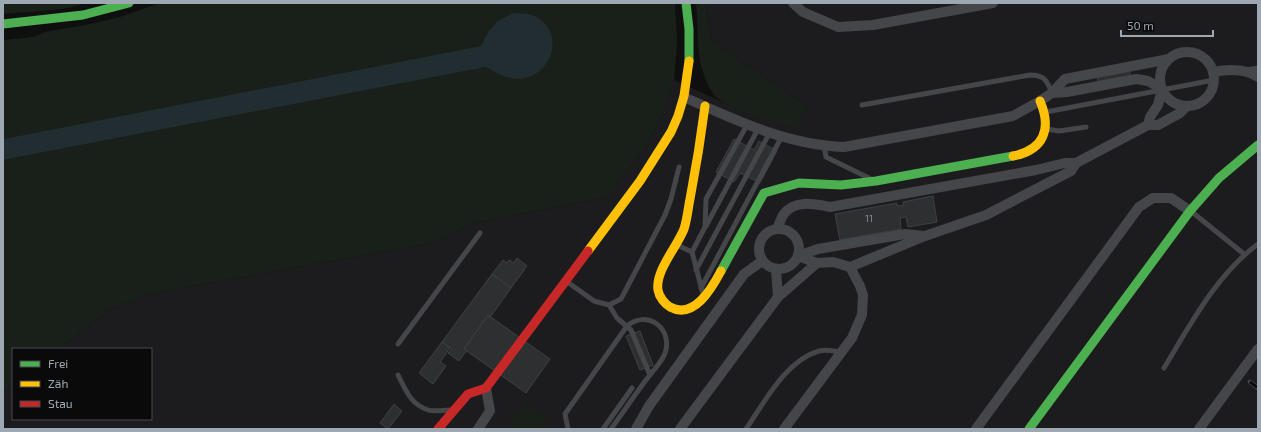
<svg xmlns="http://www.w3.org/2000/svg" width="1261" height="432" font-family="'Exo 2',sans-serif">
  <rect width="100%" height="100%" fill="#0f0f10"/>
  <!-- built -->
  <polygon fill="#1c1c1f" points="705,3 1258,3 1258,429 3,429 3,392 13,383 13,419 151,419 151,349 58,349 109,310 148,294 427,244 478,222 597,199 616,185 646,146 664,111 674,80 751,115 806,105 712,41"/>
  <!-- green -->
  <g fill="#19201a">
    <polygon points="3,3 87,3 63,9 3,14"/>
    <path d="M160 3H675L677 44 674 80 664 111 646 146 616 185 607 194 597 199 478 222 427 244 148 294 109 310 58 349H13V383L3 392V160L486 67C498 75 510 79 525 78L488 32 482 46 3 139V40L34 37 45 32 96 23 123 16Z"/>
    <path d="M696 3H705L712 41 806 105 797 128C776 122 728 111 714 95 707 86 703 73 700 61 697 42 698 22 696 3Z"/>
    <path d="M524 407C539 408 543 415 548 429H505L517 413Z"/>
  </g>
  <!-- water -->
  <path fill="#222d32" d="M513 13C519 14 526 13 532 15 571 30 549 86 511 78 501 76 494 72 486 67L3 160V139L481 46 488 32 498 21Z"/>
  <!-- building -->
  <g fill="#2e2f31" stroke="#3e4044">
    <polygon points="1129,65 1131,81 1099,87 1096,71"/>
    <polygon points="734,139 754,150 759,141 777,151 760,183 740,173 734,182 716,172"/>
    <polygon points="933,196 937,222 908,227 906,217 900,218 901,229 840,240 835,214 897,203 897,206 904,205 903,202"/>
    <polygon points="517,258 527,266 511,288 492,274 503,260 507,263 509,260 514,263"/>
    <polygon points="492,274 511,288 459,361 448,353 452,349 442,342"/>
    <polygon points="488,315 550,359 526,393 464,349"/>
    <polygon points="640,331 653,365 640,370 626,336"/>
    <polygon points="442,342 450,348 440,362 446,366 433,384 419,373"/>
    <polygon points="394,404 402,411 388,429 380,423"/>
  </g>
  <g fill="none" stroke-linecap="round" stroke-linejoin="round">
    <!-- lane -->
    <g stroke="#444649" stroke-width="5">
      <polyline points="1247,70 1258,68"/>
      <path d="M862 105 1030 75C1045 75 1047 81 1052 93"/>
      <polyline points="1046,112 1214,80"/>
      <polyline points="1046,129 1059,131 1086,127"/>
      <polyline points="824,146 826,157 869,178"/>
      <polyline points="1192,212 1244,254"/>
      <polyline points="706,226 758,129"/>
      <polyline points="677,245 692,252"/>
      <polyline points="696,270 770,132"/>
      <polyline points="566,281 594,301 609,305 621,299 665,215 671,199 679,167"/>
      <polyline points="701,288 782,136"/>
      <polyline points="703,294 692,252 705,227 706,199 747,125"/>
      <polyline points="609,305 617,318 631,330 650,375"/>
      <polyline points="398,344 480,233"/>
      <path d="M1164 368C1190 325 1217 274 1258 244"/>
      <path d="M398 375C406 390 410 404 428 410 434 412 443 410 450 410"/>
      <path d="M568 429 565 414 627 326C646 310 671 326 666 350 664 360 655 368 649 376 636 393 624 411 611 429"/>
      <polyline points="603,429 632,388"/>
      <path d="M746 429C764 403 786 360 819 351 826 349 833 351 840 352"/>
    </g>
    <!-- street -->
    <g stroke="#444649" stroke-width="10">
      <polyline points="793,3 803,12 838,27 873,25 993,3"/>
      <circle cx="1187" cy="79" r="27"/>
      <path d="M1213 72C1228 69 1245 68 1258 77"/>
      <polyline points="1052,93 1067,92 1136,79 1148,81 1162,89 1158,105 1150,117 1148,125"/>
      <path d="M684 97C735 120 787 145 844 147L1013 116 1040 101 1052 93 1065 79 1169 59"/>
      <circle cx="779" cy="249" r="20"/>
      <path d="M777 229C779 224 781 219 783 215 794 199 815 204 830 207L1036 170 1065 163H1076"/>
      <polyline points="798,256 818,249 905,234 924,236"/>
      <polyline points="850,267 925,236 986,215 1071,171 1076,163 1148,125 1158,125 1180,113 1187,106"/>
      <polyline points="776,270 778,297"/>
      <polyline points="478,429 490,411 486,388"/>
      <polyline points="636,429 649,406 744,274 762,261"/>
      <polyline points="680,429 778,297 817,263"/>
      <polyline points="784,429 852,338 862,315 863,295 860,286 850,267 833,262 817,263 798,256"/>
      <polyline points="976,429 1139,207 1153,198 1171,198 1190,211"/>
      <polyline points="1199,429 1258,349"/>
    </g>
    <!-- fast -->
    <g stroke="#4caf50" stroke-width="9">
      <polyline points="686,3 689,29 689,61"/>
      <polyline points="3,24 83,15 129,3"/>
      <polyline points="721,271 764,193 799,183 841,185 876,181 1013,156"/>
      <polyline points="1029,429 1190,211 1219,178 1258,145"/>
    </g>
    <!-- slow -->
    <g stroke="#ffc107" stroke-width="9">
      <path d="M705 106C701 137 696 168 690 199 688 209 687 220 684 229 677 247 655 271 658 290 659 297 665 304 670 307 694 320 712 288 721 271"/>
      <path d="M1013 156C1044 150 1052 129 1040 101"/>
      <polyline points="588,251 640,181 671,132 678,116 684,96 689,61"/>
    </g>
    <!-- jam -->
    <polyline stroke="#c62828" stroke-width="9" points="438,429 468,394 486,388 588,251"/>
    <defs>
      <polyline id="rail" points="1250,382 1258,388"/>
    </defs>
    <!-- rail casing -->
    <use href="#rail" stroke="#444549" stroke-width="4.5"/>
    <!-- rail -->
    <use href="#rail" stroke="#0a0a0b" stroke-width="3" stroke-dasharray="9" stroke-linecap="butt"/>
  </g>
  <g text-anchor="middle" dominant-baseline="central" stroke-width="3" stroke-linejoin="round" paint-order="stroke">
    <!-- number labels -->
    <g font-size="10" fill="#828a92">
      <text x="869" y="218">11</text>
    </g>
  </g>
  <!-- border -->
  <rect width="1261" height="432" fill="none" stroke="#9ea8b3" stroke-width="8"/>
  <!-- legend -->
  <rect x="12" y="348" width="140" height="72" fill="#0a0a0b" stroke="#45494e"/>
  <rect x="20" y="361" width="20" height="6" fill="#4caf50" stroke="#45494e"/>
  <text x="48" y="368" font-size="12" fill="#9ea8b3">Frei</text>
  <rect x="20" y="381" width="20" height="6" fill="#ffc107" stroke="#45494e"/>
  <text x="48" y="388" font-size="12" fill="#9ea8b3">Zäh</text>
  <rect x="20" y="401" width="20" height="6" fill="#c62828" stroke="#45494e"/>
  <text x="48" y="408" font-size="12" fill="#9ea8b3">Stau</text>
  <!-- scale -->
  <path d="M1121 30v6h92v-6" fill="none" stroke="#9ea8b3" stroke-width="2"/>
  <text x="1127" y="30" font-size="12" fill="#9ea8b3" stroke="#0a0a0b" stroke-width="3" paint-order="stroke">50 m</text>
</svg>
